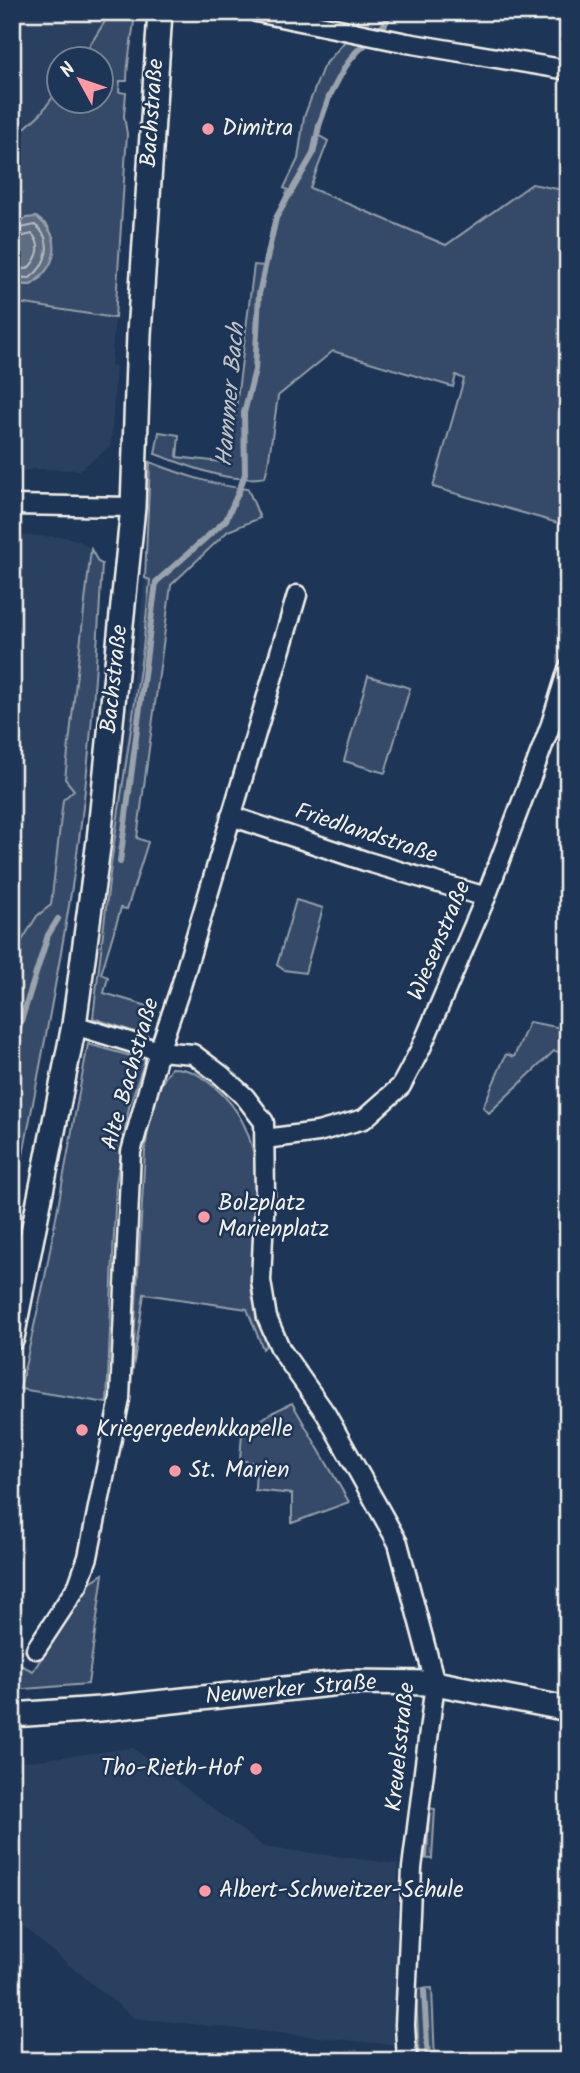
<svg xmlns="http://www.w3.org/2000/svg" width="580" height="2073" font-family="Kalam,sans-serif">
  <rect width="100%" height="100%" fill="#1d3557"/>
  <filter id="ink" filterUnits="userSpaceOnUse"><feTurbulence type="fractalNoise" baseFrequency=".0143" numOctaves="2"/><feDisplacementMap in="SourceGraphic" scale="14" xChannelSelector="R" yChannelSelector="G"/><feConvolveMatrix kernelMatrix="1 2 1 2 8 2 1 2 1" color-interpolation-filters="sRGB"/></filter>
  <g filter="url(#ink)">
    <!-- built -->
    <g fill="#2a4060">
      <polygon points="12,12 111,12 81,59 60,60 59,89 41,113 12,140"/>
      <polygon points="12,302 115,318 111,365 116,366 111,446 80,470 32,469 12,472"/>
      <polygon points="12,535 66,537 80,541 91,549 65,779 74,790 63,800 51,905 37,916 12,957"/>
      <polygon points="145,578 150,580 143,648 112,857"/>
      <polygon points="133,1748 264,1847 398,1864 395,2045 134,2018 12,1918 12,1763"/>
    </g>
    <!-- green -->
    <g fill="#354a67" stroke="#949ea8" stroke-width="2">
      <path d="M111 12H135C133 36 127 58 127 81H120L119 92 126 93 124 116 127 134 115 318 12 302V284L31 285 41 278 54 239 47 225 36 217 12 224V140L41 113 59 89 60 102H102V60L81 59Z"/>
      <path d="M346 40 369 44C341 66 328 101 318 135L328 141 310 188 446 245 532 184 568 191V526L433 487 464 379 456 375 453 387 333 351 278 396 268 465 265 477C227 484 191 466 155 454L159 432 179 435 177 457 229 463 254 265 264 266 273 221 288 190 284 188 298 159 304 117 323 67Z"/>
      <path d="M150 462C181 474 215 486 248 489L260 518 228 531 171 585 137 838 148 842 127 909 121 908 101 974 108 977 104 993 154 1008 148 1029 138 1033 93 1018 112 857 143 648 150 580 145 578Z"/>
      <path d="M91 549 98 562 102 564C96 674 89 784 71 893 54 1000 32 1106 12 1213V1092L19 1066 12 1064V957L37 916 51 905 63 800 74 790 65 779Z"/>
      <polygon points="368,676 410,688 385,773 344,761"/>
      <polygon points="296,900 323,908 305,973 284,970 277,965"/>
      <polygon points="529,1022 568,1029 568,1053 554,1051 489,1113 483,1107 506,1054 514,1057"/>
      <polygon points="88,1044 145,1060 129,1107 116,1183 107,1403 20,1389 45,1277"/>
      <path d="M171 1068C192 1068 202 1076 218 1090 267 1135 256 1191 253 1252 252 1266 250 1281 252 1295 255 1311 263 1325 271 1340L263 1349 247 1309 144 1294 132 1375 145 1151C149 1121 153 1093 171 1068Z"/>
      <polygon points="292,1403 349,1502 292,1523 292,1494 255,1490 256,1463 240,1460 242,1433 271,1413"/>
      <polygon points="103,1574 88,1684 12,1690 12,1661 33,1671 68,1617 84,1586"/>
      <polygon points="423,1807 435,1809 432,1859 418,1858"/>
      <polygon points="432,1988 435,2061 419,2061 416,1989"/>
    </g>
    <!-- water -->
    <path fill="#5e6d82" stroke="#9aa2ab" stroke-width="2" d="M36 217C65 238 57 266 31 285L12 284V224L26 218Z"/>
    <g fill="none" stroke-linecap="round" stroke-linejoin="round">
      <!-- shore -->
      <g stroke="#b8bcbf" stroke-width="2">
        <path d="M12 230 35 225C55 240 47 265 30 278L12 277"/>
        <path d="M12 239 32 234C43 246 38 259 27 269L12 268"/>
      </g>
      <!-- stream -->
      <g stroke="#9aa2ab" stroke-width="6">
        <polyline points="120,862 156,582 226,520 239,491 245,474 244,413 255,370 259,294 276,218 313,154 319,126 329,97 345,67 355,53 385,24 390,12"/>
        <polyline points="12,1050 48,935 58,919"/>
        <polyline points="425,1856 427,1812"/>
        <polyline points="424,1991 428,2061"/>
      </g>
      <defs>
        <g id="minor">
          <polyline points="256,12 407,43 568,70"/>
          <polyline points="12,505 133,507"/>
          <polyline points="231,816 365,861 486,897"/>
          <polyline points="74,1025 159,1051 193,1054 221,1075 245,1097 264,1122 265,1193 261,1281 267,1318 281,1350 326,1414 398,1543 435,1683 412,1868 405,2025 407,2061"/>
          <polyline points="265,1139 318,1132 364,1119 401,1086 421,1048 486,897 551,724 568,669"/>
          <polyline points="36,1649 78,1585 88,1557 120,1399 131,1152 159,1051 181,986 297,595"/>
        </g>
        <g id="tertiary">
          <polyline points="12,1338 74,1025 99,840 133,507 139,334 160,12"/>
          <polyline points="12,1715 100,1709 349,1682 435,1683 568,1709"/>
        </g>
      </defs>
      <!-- minor casing -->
      <use href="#minor" stroke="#f4f1e8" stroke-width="23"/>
      <!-- tertiary casing -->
      <use href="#tertiary" stroke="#f4f1e8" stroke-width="28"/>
      <!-- minor -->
      <use href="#minor" stroke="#1d3557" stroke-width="18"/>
      <!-- tertiary -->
      <use href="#tertiary" stroke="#1d3557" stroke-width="23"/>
    </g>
  </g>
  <!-- markers -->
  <g fill="#ff9aa2" stroke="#1d3557" stroke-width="2.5">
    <circle cx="208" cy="129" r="7"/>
    <circle cx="204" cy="1217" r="7"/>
    <circle cx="82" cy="1430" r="7"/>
    <circle cx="175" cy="1471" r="7"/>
    <circle cx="256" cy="1769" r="7"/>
    <circle cx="205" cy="1891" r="7"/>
  </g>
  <g text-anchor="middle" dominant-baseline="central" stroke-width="5" stroke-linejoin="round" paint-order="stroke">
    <!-- street labels -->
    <g font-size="23" fill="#f4f1e8" stroke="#1d3557">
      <text transform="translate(153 113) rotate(-86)">Bachstraße</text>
      <text transform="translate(115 679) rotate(-84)">Bachstraße</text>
      <text transform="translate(366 834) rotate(18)">Friedlandstraße</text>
      <text transform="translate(440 941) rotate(-67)">Wiesenstraße</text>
      <text transform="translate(131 1074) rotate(-74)">Alte Bachstraße</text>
      <text transform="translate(291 1690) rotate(-5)">Neuwerker Straße</text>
      <text transform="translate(401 1747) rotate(-84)">Kreuelsstraße</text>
    </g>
    <!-- poi labels -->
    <g font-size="23" fill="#f4f1e8" stroke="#1d3557" text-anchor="start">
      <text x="222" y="129">Dimitra</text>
      <text x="218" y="1204">Bolzplatz<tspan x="218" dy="26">Marienplatz</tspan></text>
      <text x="96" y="1430">Kriegergedenkkapelle</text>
      <text x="189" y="1471">St. Marien</text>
      <text x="242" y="1769" text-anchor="end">Tho-Rieth-Hof</text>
      <text x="219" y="1891">Albert-Schweitzer-Schule</text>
    </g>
    <!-- water labels -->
    <g font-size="24" font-style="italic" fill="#c0c3c4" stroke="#1d3557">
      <text transform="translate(231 395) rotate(-85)">Hammer Bach</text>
    </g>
  </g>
  <!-- margin -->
  <rect width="580" height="2073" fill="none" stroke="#1d3557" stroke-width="42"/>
  <rect x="21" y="21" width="538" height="2031" fill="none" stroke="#f4f1e8" stroke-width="2.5" filter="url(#ink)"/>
  <!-- north arrow -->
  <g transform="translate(80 80) rotate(310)"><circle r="33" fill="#1d3557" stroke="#738091" stroke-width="2"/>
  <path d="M0-5L12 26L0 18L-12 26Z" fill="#ff9aa2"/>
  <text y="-10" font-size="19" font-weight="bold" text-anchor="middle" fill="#f4f1e8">N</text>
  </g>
</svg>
